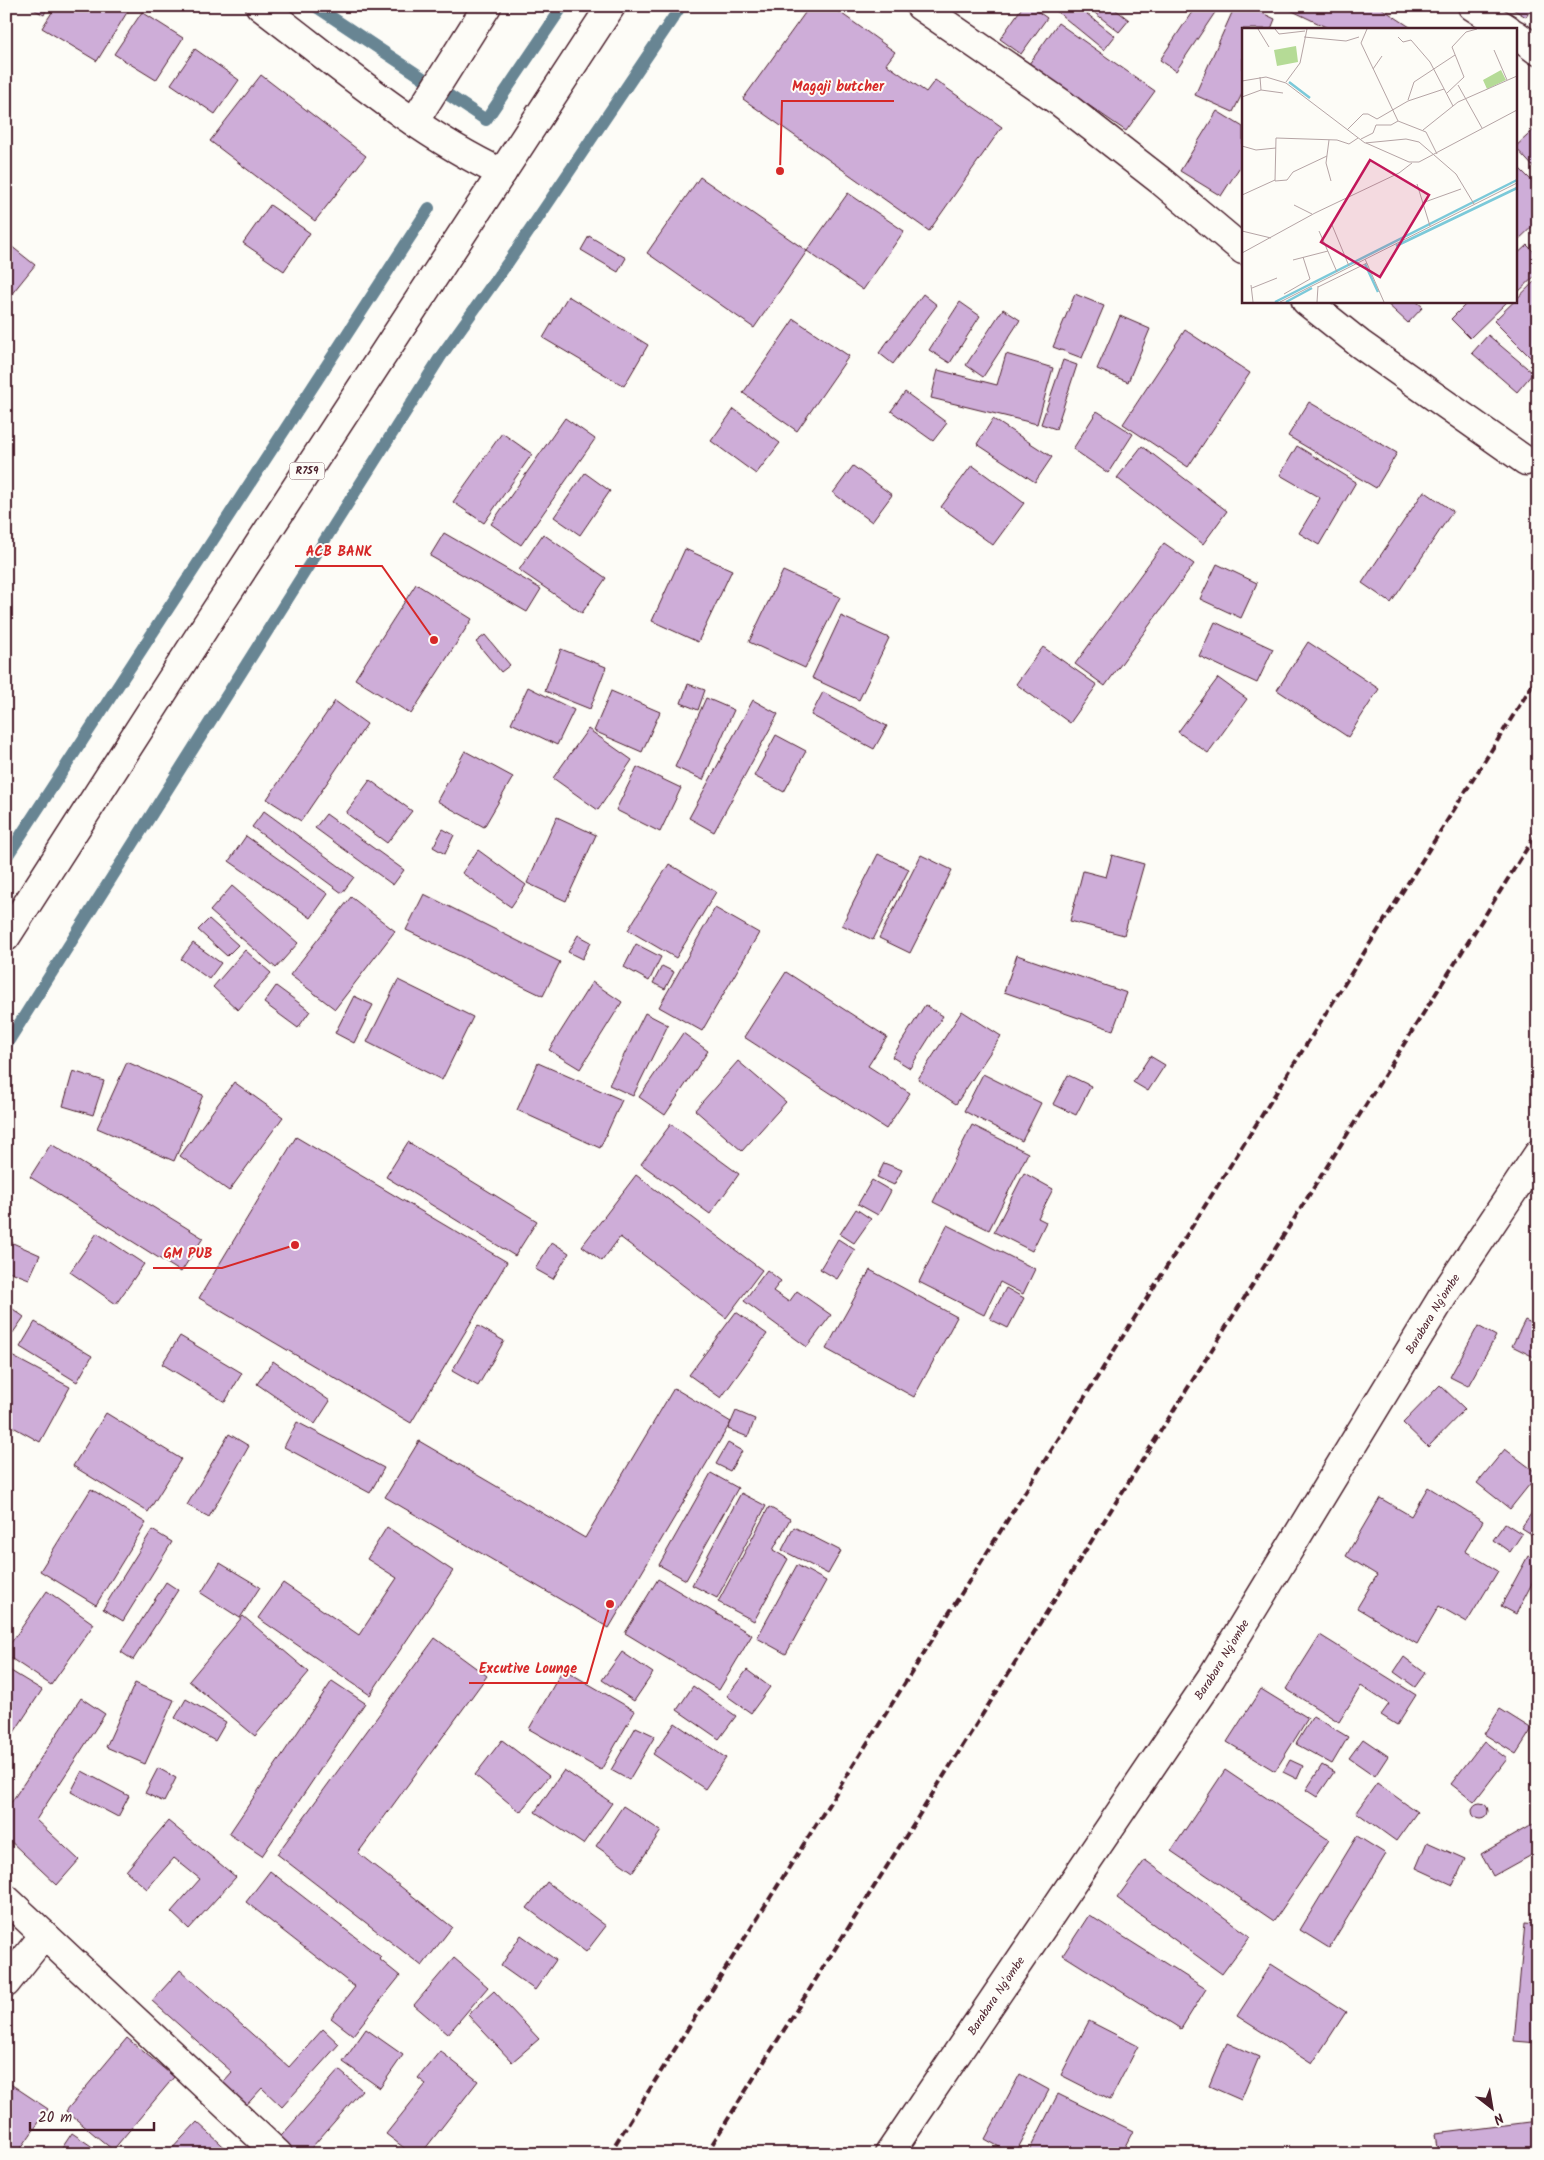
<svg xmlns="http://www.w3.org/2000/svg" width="1544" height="2160" font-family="Kalam,sans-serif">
  <rect width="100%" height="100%" fill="#fdfcf7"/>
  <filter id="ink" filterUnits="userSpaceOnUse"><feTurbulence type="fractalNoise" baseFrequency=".02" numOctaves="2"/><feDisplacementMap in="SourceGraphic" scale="10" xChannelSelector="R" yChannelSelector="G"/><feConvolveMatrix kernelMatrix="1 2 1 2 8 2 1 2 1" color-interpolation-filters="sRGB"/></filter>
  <g filter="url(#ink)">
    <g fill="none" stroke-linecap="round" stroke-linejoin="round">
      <!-- stream -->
      <g stroke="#678593" stroke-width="12">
        <polyline points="315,6 486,120 563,6"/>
        <polyline points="6,858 429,208"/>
        <polyline points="6,1045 441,356 509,261 681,6"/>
      </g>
    </g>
    <!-- building -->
    <g fill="#ceadd8" stroke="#4a1f2b">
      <polygon points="28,6 48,6 44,15"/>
      <polygon points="56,6 131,6 97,61 42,28"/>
      <polygon points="810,6 831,6 895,52 886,64 926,92 935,80 1002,127 929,231 743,99"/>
      <polygon points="1023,6 1030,6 1047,18 1021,54 1000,39"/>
      <polygon points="1050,6 1077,6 1115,36 1104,50"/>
      <polygon points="1086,6 1111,6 1129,20 1119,32"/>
      <polygon points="1196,6 1208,6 1216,11 1176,71 1160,60"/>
      <polygon points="1235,6 1247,6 1275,19 1271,29 1243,29 1243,92 1233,112 1195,95"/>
      <polygon points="1282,6 1378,6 1413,29 1330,29"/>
      <polygon points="1508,6 1533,6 1526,17"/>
      <polygon points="142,12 183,38 156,80 114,54"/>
      <polygon points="1058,23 1155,91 1126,131 1029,64"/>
      <polygon points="195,49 239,80 215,114 171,84"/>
      <polygon points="261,75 366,156 315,221 210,141"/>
      <polygon points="1217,111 1243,127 1243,162 1221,196 1180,171"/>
      <polygon points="1538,126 1538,172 1515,147"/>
      <polygon points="1515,164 1538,187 1538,221 1515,243"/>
      <polygon points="700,177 807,251 754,328 647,253"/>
      <polygon points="848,193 904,231 863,290 807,251"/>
      <polygon points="270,205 310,233 284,271 243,243"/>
      <polygon points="589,236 626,258 618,272 581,250"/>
      <polygon points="6,242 35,265 6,301"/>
      <polygon points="1527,245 1538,256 1538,273 1515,295 1515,256"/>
      <polygon points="1538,278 1538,356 1533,360 1494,321"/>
      <polygon points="923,294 937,305 893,364 879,353"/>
      <polygon points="1075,294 1104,306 1082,358 1053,347"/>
      <polygon points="568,296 648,345 624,386 543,338"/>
      <polygon points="1384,301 1416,301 1423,307 1408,323"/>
      <polygon points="1469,301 1508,301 1470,338 1451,319"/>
      <polygon points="960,302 980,316 950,363 929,350"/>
      <polygon points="1003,309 1020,320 983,377 966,365"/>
      <polygon points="1120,316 1150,329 1128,382 1097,369"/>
      <polygon points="794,319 849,356 797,431 743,393"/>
      <polygon points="1185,330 1250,373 1188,467 1123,424"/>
      <polygon points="1488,335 1533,373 1517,392 1472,353"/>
      <polygon points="1006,354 1053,368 1037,424 931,398 938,370 997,385"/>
      <polygon points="1063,360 1077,365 1056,429 1041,424"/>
      <polygon points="905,392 947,423 933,441 891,411"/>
      <polygon points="1309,402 1397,453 1376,488 1288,436"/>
      <polygon points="734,409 780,443 756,474 711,441"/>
      <polygon points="1097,411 1133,434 1108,473 1073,449"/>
      <polygon points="565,418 595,439 521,545 491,524"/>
      <polygon points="993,419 1052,457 1035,482 977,444"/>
      <polygon points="502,433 532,454 484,523 453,502"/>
      <polygon points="1142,446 1227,511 1203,544 1117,478"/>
      <polygon points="1297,446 1356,482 1319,545 1299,533 1320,498 1280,475"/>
      <polygon points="972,465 1024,503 993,545 941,507"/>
      <polygon points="853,466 892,495 872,522 833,493"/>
      <polygon points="585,473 610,491 580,535 554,517"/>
      <polygon points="1424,491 1453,511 1391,603 1362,583"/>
      <polygon points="444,533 541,589 527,612 430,556"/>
      <polygon points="543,534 606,578 582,613 519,570"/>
      <polygon points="1164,543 1194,564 1105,686 1075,664"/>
      <polygon points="685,549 732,570 698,642 652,621"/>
      <polygon points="1217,564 1257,583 1241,618 1200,599"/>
      <polygon points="783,571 840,597 805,668 749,642"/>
      <polygon points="416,584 472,619 411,714 355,679"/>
      <polygon points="841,616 889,638 859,700 812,678"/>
      <polygon points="1215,622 1273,649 1257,683 1199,656"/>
      <polygon points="485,635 510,665 501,672 476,642"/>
      <polygon points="1308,642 1379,689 1348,737 1277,690"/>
      <polygon points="1043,647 1097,685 1070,723 1016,684"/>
      <polygon points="561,649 606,667 590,709 545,691"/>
      <polygon points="1218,678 1247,699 1208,753 1178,732"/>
      <polygon points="688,684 705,690 698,710 681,703"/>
      <polygon points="528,687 574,710 557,745 511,723"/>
      <polygon points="611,691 660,712 642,752 594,731"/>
      <polygon points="823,692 887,726 874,749 811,715"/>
      <polygon points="706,698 734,710 703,780 675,767"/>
      <polygon points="753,700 778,714 714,832 689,818"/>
      <polygon points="335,701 367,724 301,821 267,799"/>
      <polygon points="588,729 632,760 598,810 553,778"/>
      <polygon points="776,735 806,751 784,792 754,776"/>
      <polygon points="465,751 513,777 484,827 437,801"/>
      <polygon points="637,767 681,788 660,832 616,810"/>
      <polygon points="370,780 412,811 387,843 346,813"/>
      <polygon points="264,811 354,877 342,893 252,827"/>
      <polygon points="326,814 404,870 393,885 315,828"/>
      <polygon points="557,817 596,835 566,901 527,883"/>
      <polygon points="443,829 454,835 445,854 433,847"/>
      <polygon points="246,836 328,894 311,918 229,861"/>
      <polygon points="478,850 526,885 511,907 462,873"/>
      <polygon points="878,854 909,869 873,940 842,925"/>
      <polygon points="921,855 952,870 910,953 879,938"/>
      <polygon points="1112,855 1144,864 1124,935 1070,921 1083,871 1106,877"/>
      <polygon points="669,864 716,892 676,958 628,930"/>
      <polygon points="232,886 298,943 276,968 210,911"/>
      <polygon points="424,894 560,962 543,996 406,930"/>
      <polygon points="351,897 395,931 335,1009 290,975"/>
      <polygon points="715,908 759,933 702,1031 659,1007"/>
      <polygon points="209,919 238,945 227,956 198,930"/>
      <polygon points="578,935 591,942 582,959 568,952"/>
      <polygon points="193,943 221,963 209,979 181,959"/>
      <polygon points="636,944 661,957 649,981 624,967"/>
      <polygon points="245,950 271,973 238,1010 213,987"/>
      <polygon points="1017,955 1127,993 1113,1030 1004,992"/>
      <polygon points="662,966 674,972 665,989 653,983"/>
      <polygon points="786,972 887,1037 868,1066 910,1093 886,1129 744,1037"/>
      <polygon points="398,980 473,1017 442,1080 367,1042"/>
      <polygon points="592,982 622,1002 580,1069 549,1050"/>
      <polygon points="276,986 310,1011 298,1028 264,1003"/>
      <polygon points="354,996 373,1005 354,1043 335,1033"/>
      <polygon points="925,1005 943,1016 910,1068 892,1057"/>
      <polygon points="962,1011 1001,1036 956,1104 918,1079"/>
      <polygon points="645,1013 668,1025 633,1096 609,1085"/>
      <polygon points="683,1033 708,1051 665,1115 639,1097"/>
      <polygon points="1150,1056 1165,1065 1148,1091 1133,1082"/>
      <polygon points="738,1061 786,1102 742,1151 695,1110"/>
      <polygon points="127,1062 203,1095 174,1161 97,1128"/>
      <polygon points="538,1063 622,1100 600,1148 517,1110"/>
      <polygon points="73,1071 104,1081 93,1115 63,1106"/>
      <polygon points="983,1074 1041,1103 1022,1141 964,1111"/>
      <polygon points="1068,1075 1091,1086 1076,1115 1053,1104"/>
      <polygon points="234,1082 283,1117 229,1191 180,1156"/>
      <polygon points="671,1124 739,1174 710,1214 641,1164"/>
      <polygon points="972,1125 1028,1153 989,1230 933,1202"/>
      <polygon points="296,1137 507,1262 411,1423 199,1298"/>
      <polygon points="408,1142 537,1221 515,1256 386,1177"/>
      <polygon points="51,1144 203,1238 181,1272 30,1177"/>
      <polygon points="884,1163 902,1170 894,1185 877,1177"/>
      <polygon points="1024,1173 1053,1189 1038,1218 1046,1222 1032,1251 994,1232"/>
      <polygon points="636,1175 762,1270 726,1318 620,1237 602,1261 582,1246"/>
      <polygon points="872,1180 891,1191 878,1215 858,1204"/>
      <polygon points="856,1209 871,1219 854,1243 840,1234"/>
      <polygon points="947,1225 1035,1269 1023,1294 1000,1282 984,1315 919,1282"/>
      <polygon points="97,1233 144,1264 116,1304 70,1272"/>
      <polygon points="838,1239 855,1250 837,1279 820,1269"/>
      <polygon points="6,1240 40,1255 29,1279 6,1270"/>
      <polygon points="552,1242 569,1253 553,1279 535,1269"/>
      <polygon points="767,1270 781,1281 773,1291 789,1302 797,1291 831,1315 807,1347 744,1301"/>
      <polygon points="870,1270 957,1317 914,1397 826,1349"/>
      <polygon points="1006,1288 1024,1298 1008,1328 990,1319"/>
      <polygon points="6,1304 24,1317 10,1337 6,1334"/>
      <polygon points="736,1312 767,1334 721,1398 689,1375"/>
      <polygon points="1525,1320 1538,1326 1538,1359 1512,1346"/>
      <polygon points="35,1322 92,1356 77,1382 20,1347"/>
      <polygon points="478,1326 504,1341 478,1386 452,1371"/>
      <polygon points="1478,1326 1496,1336 1468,1386 1450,1377"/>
      <polygon points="180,1336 242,1373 225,1402 162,1364"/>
      <polygon points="6,1353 70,1387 40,1442 6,1423"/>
      <polygon points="273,1361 330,1401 315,1424 257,1384"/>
      <polygon points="1440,1385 1465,1409 1428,1447 1403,1423"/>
      <polygon points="674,1388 731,1422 609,1628 385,1497 419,1441 585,1538"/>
      <polygon points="736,1411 755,1419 748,1437 728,1429"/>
      <polygon points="106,1413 181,1459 148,1512 73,1466"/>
      <polygon points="297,1422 384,1468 370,1493 284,1447"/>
      <polygon points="229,1434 249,1446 209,1517 187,1505"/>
      <polygon points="728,1443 742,1451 730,1471 716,1464"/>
      <polygon points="1505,1449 1538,1474 1510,1509 1477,1483"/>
      <polygon points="711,1473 738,1488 686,1580 659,1565"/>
      <polygon points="1428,1487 1483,1521 1465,1551 1498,1571 1467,1622 1439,1606 1417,1644 1357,1608 1377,1575 1346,1556 1380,1498 1411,1516"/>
      <polygon points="91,1489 146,1523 96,1605 40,1571"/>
      <polygon points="741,1493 766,1506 717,1598 692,1585"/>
      <polygon points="1538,1504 1538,1539 1521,1528"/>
      <polygon points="769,1507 790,1519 773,1550 788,1559 754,1621 718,1602"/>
      <polygon points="1505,1523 1522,1534 1510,1552 1493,1540"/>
      <polygon points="387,1527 453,1571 370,1695 258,1618 283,1583 359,1635 397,1578 367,1559"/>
      <polygon points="794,1527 841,1551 828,1574 782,1550"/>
      <polygon points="152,1530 172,1542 123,1621 103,1609"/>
      <polygon points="1528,1556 1538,1561 1538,1572 1516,1614 1501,1606"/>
      <polygon points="220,1563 260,1587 240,1618 201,1593"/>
      <polygon points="797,1565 826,1581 786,1654 757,1638"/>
      <polygon points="658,1579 752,1635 719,1690 625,1633"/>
      <polygon points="166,1582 178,1590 133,1660 121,1652"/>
      <polygon points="47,1591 94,1624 51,1685 6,1655 6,1650"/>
      <polygon points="243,1616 309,1672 255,1736 189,1681"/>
      <polygon points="1320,1635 1416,1695 1397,1725 1381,1715 1389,1704 1361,1686 1339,1722 1286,1689"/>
      <polygon points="435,1638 487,1676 358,1853 452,1927 422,1966 277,1854"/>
      <polygon points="622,1652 653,1673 634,1701 602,1680"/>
      <polygon points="1404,1657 1425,1673 1415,1687 1394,1672"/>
      <polygon points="6,1668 42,1690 13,1734 6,1730"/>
      <polygon points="563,1669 635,1711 601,1770 529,1729"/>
      <polygon points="747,1670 770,1687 751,1713 727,1696"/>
      <polygon points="332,1681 365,1703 262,1856 229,1834"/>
      <polygon points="135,1683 174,1700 145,1764 106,1747"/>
      <polygon points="693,1686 736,1716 719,1739 677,1710"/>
      <polygon points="1261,1689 1308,1718 1275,1771 1227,1742"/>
      <polygon points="81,1698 105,1714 36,1820 79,1860 57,1885 6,1837 6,1810"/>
      <polygon points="186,1699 226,1722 215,1741 175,1718"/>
      <polygon points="1500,1709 1532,1729 1516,1754 1484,1734"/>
      <polygon points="1313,1716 1348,1737 1332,1764 1296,1744"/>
      <polygon points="675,1723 726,1758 705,1789 653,1754"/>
      <polygon points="636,1727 655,1736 629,1780 611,1770"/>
      <polygon points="1363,1739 1388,1756 1375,1776 1349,1758"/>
      <polygon points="502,1740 549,1776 520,1812 475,1775"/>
      <polygon points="1484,1741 1507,1759 1474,1802 1451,1784"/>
      <polygon points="1290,1760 1303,1766 1297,1779 1283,1772"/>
      <polygon points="1322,1765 1334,1772 1317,1797 1306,1790"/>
      <polygon points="158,1768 176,1778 164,1802 145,1793"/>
      <polygon points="564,1770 612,1803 583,1844 535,1812"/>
      <polygon points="1225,1770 1329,1840 1274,1921 1171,1851"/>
      <polygon points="82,1771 129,1796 118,1817 71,1792"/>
      <polygon points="1377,1783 1417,1812 1396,1841 1356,1812"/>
      <circle cx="1480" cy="1811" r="8"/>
      <polygon points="623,1806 661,1831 633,1872 596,1846"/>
      <polygon points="168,1821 236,1877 189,1929 171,1912 200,1879 174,1858 147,1889 126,1871"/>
      <polygon points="1533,1824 1538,1833 1538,1851 1493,1876 1481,1854"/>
      <polygon points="1357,1836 1386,1854 1329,1948 1300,1930"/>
      <polygon points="1427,1842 1465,1859 1453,1885 1416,1868"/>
      <polygon points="1145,1860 1250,1936 1222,1974 1117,1898"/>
      <polygon points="270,1871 381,1957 379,1959 400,1976 353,2035 331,2018 355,1987 246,1902"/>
      <polygon points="547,1882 606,1926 586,1952 527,1908"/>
      <polygon points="1089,1915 1206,1989 1181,2029 1063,1955"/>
      <polygon points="1525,1923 1538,1924 1538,2043 1514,2041"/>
      <polygon points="521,1935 556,1960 535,1990 501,1966"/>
      <polygon points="454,1958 488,1987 448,2034 414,2005"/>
      <polygon points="1271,1964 1346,2012 1312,2064 1237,2016"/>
      <polygon points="180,1970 289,2067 323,2029 339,2044 282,2107 262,2088 241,2111 217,2089 232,2072 152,2001"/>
      <polygon points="494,1991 539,2039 512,2062 468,2015"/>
      <polygon points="1089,2021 1138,2046 1110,2100 1061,2075"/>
      <polygon points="366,2029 403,2055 380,2088 343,2062"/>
      <polygon points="127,2038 174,2077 113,2150 66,2111"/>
      <polygon points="1227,2043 1259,2057 1241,2100 1209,2086"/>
      <polygon points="440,2051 478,2081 421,2154 412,2154 386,2134 426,2084 418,2078"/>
      <polygon points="339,2070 362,2090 306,2154 287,2154 275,2143"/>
      <polygon points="1020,2074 1049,2090 1015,2154 1012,2154 985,2139"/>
      <polygon points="6,2081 48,2109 17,2154 6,2154"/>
      <polygon points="1058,2094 1133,2131 1121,2154 1028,2153"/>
      <polygon points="1538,2121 1538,2154 1438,2154 1435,2134"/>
      <polygon points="197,2122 232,2154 167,2154"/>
      <polygon points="72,2133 103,2154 58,2154"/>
    </g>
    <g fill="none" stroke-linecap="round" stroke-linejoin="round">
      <defs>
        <g id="minor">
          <path d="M260 6C337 64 413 131 502 173"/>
          <polyline points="920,6 1061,103 1161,181 1243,250"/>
          <polyline points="1472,6 1508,29"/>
          <polyline points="1515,34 1538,51"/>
          <polyline points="414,122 487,6"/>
          <polyline points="1306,301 1360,344 1526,461"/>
          <polyline points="6,1899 278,2154"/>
          <polyline points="6,1983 44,1935"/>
          <path id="s1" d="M889 2154 1211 1678 1443 1296 1538 1154"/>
        </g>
        <polyline id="major" points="6,937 205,627 611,6"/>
      </defs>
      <!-- minor casing -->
      <use href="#minor" stroke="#4a1f2b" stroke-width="31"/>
      <!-- major casing -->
      <use href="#major" stroke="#4a1f2b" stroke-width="31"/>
      <!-- minor -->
      <use href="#minor" stroke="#fdfcf7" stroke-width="28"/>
      <!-- major -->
      <use href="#major" stroke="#fdfcf7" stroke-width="28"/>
      <!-- rail -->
      <g stroke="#4a1f2b" stroke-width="4" stroke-dasharray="8 4" stroke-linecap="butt">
        <polyline points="609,2154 1538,676"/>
        <polyline points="706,2154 1538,831"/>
      </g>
    </g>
  </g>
  <g text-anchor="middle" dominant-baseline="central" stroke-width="4" stroke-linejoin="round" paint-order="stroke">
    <!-- shield labels -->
    <rect fill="#fdfcf7" stroke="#806168" stroke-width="1" x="289.5" y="462.5" width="35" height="17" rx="4"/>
    <g font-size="11" font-weight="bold" fill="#4a1f2b">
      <text x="307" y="471">R759</text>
    </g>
    <!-- street labels -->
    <g font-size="12" fill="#4a1f2b" stroke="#fdfcf7">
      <text stroke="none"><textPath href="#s1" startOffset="1001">Barabara Ng'ombe</textPath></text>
      <text stroke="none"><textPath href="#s1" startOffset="596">Barabara Ng'ombe</textPath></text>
      <text stroke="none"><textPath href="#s1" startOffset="191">Barabara Ng'ombe</textPath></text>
    </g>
  </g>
  <!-- overview -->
  <g transform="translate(1242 28)">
    <rect width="275" height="275" fill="#fdfcf7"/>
    <path d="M54 18 56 34 35 38 32 22ZM259 42 264 52 245 61 241 52Z" fill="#b5db96"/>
    <path fill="none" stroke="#7bc9d9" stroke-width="2.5" d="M47 54 68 70M154 218 275 160M123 236 136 264M33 274 275 152M44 274 70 260"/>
    <path fill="none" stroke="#b5a4a5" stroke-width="1" d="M16 1 27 19M33 1 37 6 63 3M125 1 119 15 156 93 184 104 195 126M62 9 104 13 117 9M156 9 161 14 169 12 188 34 211 78M252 22 265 52M131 41 140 28M0 53 24 49 44 55 123 115 164 111 177 114 214 146 232 176M44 54 58 35 65 1M216 57 240 100M19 62 41 65M205 65 222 49 210 19 224 4 235 1M0 69 19 62 18 49M166 72 172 54 213 27M105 102 121 86H126L135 91 166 73 202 61M181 102 216 74 275 48M119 111 131 105 134 97H149L156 93M87 112 84 135 89 153M124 115 167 134H177L275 82M0 118 14 122 34 120M85 128 51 144 45 152 33 153 34 110 95 112 107 116 116 110M175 156 188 198M0 167 33 152M180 175 219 161M52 177 70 186M90 197 107 238M0 203 29 210M77 203 95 244M0 225 73 185 157 145 170 135M123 231 142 274M51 232 86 223M9 257 11 274M76 259 125 235M10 260 35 250M42 266 68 251 61 229M38 274 275 155M75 274 76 258"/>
    <path fill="#c2185b" fill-opacity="0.15" stroke="#c2185b" stroke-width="2.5" d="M128 132 187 167 138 249 79 214Z"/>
    <rect width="275" height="275" fill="none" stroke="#4a1f2b" stroke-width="2.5"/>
  </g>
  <!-- callouts -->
  <path fill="none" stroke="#d62828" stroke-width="2" d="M780 171L782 101H894M434 640L382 566H295M295 1245L222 1268H153M610 1604L587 1683H469"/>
  <g fill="#d62828" stroke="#fdfcf7" stroke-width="2">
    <circle cx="780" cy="171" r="5"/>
    <circle cx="434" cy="640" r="5"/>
    <circle cx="295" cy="1245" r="5"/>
    <circle cx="610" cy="1604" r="5"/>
  </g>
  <g font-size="14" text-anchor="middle" font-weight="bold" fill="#d62828" stroke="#fdfcf7" stroke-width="4" stroke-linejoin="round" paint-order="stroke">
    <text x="838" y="91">Magaji butcher</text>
    <text x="339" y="556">ACB BANK</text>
    <text x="188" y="1258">GM PUB</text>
    <text x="528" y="1673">Excutive Lounge</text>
  </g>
  <!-- margin -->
  <rect width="1544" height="2160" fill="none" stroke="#fdfcf7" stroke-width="25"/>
  <rect x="12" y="12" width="1519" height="2135" fill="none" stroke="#4a1f2b" stroke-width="2" filter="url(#ink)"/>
  <!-- north arrow -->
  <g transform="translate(1492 2108) rotate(149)" stroke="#fdfcf7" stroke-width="4" paint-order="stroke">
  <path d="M0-4L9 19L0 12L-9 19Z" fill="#4a1f2b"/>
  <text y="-8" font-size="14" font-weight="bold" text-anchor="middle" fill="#4a1f2b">N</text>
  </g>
  <!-- scale -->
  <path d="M30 2122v8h124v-8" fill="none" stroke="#4a1f2b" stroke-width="2.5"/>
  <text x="38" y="2122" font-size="15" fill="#4a1f2b" stroke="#fdfcf7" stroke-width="4" paint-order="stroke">20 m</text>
</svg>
